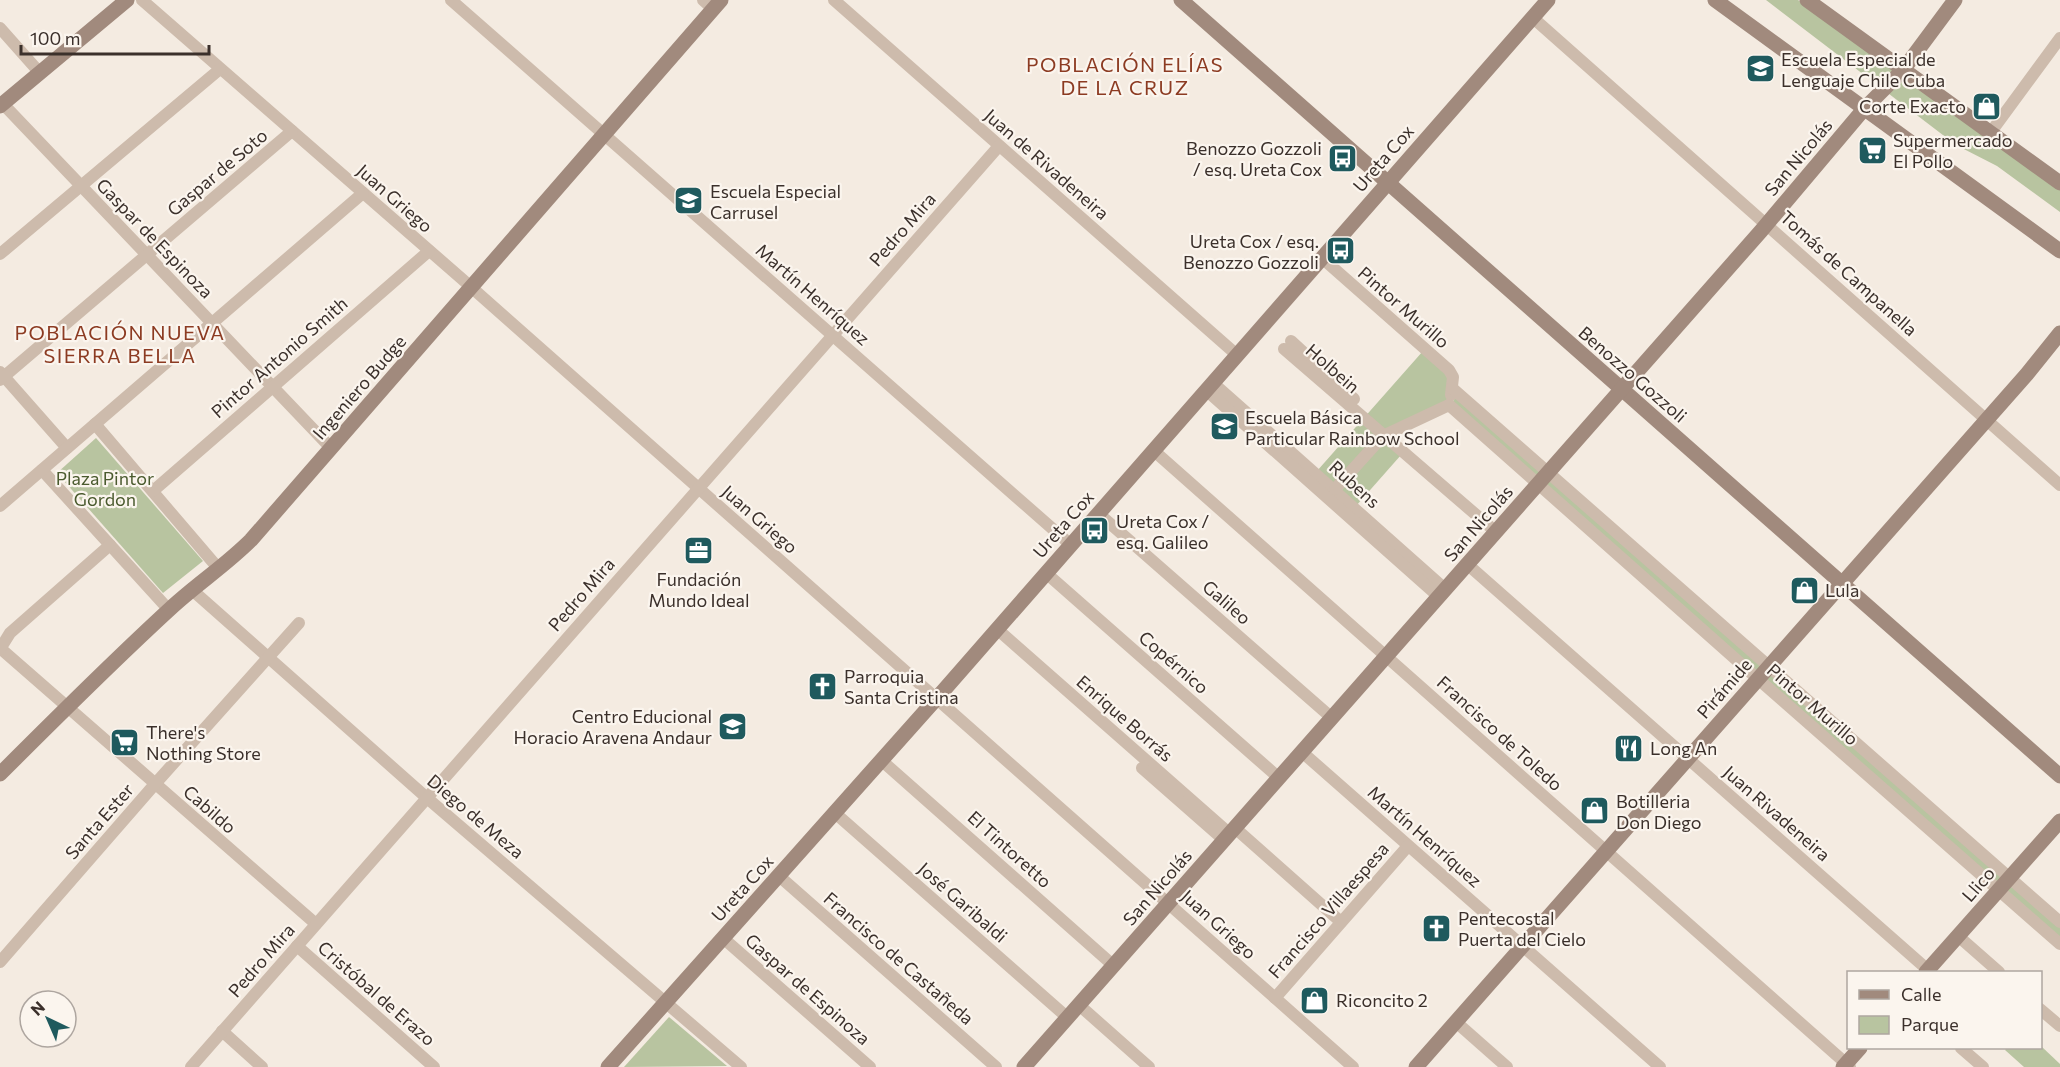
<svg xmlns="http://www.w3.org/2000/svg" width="2060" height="1067" font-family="Commissioner,sans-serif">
  <rect width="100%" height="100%" fill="#f4ebe1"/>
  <!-- green -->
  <g fill="#b8c4a0">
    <polygon points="1766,0 1798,0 2060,190 2060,212 1997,166 1956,145"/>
    <polygon points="1423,351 1448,376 1447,405 1384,430 1335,486 1317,471"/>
    <polygon points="1457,398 2060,926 2060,940 1452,404 1454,399"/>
    <polygon points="96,438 203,561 163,593 57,473"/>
    <polygon points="1385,441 1401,455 1356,506 1340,492"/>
    <polygon points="669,1017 727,1066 624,1067"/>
    <polygon points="2041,1046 2060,1064 2060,1067 2024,1067 2005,1050 2007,1048"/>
  </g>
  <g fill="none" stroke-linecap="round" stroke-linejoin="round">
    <!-- street -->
    <g stroke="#cdbbac" stroke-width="12">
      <polyline points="142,0 462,279 1353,1067"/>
      <polyline points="451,0 1071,545"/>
      <polyline points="703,0 713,9"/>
      <polyline points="834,0 1237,355"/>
      <polyline points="1532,17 2060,485"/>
      <polyline points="0,28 40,73"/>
      <polyline points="3,104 331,448"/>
      <polyline points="1991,132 2060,38"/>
      <polyline points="0,254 220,69"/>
      <polyline points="1322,258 1449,370 1453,377 1451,395"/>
      <polyline points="1291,341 1354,399"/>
      <polyline points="1284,349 1496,532"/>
      <polyline points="0,372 67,448"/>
      <polyline points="0,380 292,131"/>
      <polyline points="1213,383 1445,589"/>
      <polyline points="1452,388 2060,922"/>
      <polyline points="1206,390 1438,596"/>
      <polyline points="1449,405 1758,679 2060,944"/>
      <polyline points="95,424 218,568"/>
      <polyline points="1153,450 1850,1067"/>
      <polyline points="42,470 169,610"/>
      <polyline points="1335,489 1383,436 1449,405"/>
      <polyline points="153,491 429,251"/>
      <polyline points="0,506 363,193"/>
      <polyline points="1098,513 1332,718"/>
      <polyline points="1467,564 1928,970"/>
      <polyline points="1046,573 1279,778"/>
      <polyline points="191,589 427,798 741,1067"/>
      <polyline points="997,629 1230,834"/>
      <polyline points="0,648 316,924"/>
      <polyline points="0,649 10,633 110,545"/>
      <polyline points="1302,752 1660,1067"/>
      <polyline points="881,760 1114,966"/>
      <polyline points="1142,768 1224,840"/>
      <polyline points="835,813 1068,1018"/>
      <polyline points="1235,828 1341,922"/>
      <polyline points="779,876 996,1067"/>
      <polyline points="1958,936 1999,972"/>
      <polyline points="723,938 870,1067"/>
      <polyline points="297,946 434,1067"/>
      <polyline points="0,962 155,784 299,623"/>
      <polyline points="1275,998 1408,846"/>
      <polyline points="1079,1005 1149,1067"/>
      <polyline points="2040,1009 2060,1026"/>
      <polyline points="1456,1022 1507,1067"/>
      <polyline points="222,1031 262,1067"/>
      <polyline points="1961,1048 1983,1067"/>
      <polyline points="191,1067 999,146"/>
    </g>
    <!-- secondary -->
    <g stroke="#a18a7d" stroke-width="15">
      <polyline points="1181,0 2060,776"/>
      <polyline points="1715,0 2060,251"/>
      <polyline points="1807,0 2060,183"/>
      <polyline points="0,106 127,0"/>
      <path d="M0 774C56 718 112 662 171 608 197 584 226 565 251 540L721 0"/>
      <polyline points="1926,972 2060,821"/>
      <polyline points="608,1067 944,690 1548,0"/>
      <polyline points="1024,1067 1761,231 1864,109 1903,70 1955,0"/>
      <polyline points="1416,1067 2027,374 2060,333"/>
      <polyline points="1843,1067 1860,1048"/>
    </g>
  </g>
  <!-- icons -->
  <defs>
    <symbol id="school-square" viewBox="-11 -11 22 22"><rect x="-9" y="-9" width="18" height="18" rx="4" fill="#1f5a5e" stroke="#fbf5ee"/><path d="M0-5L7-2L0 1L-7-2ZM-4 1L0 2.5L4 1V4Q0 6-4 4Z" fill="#fff"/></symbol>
    <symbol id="shop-square" viewBox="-11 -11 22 22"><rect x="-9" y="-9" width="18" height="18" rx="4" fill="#1f5a5e" stroke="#fbf5ee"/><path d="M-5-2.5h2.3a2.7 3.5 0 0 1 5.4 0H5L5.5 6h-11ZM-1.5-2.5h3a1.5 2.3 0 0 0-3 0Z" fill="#fff"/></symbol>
    <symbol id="supermarket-square" viewBox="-11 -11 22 22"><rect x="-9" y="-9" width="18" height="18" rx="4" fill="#1f5a5e" stroke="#fbf5ee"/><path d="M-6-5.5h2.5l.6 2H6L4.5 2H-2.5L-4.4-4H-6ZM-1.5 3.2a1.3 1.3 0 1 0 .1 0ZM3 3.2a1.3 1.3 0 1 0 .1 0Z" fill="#fff"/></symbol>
    <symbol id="bus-square" viewBox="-11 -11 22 22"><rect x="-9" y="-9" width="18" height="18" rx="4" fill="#1f5a5e" stroke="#fbf5ee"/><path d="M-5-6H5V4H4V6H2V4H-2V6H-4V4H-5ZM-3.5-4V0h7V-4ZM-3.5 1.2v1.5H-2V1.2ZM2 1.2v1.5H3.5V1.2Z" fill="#fff"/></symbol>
    <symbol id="office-square" viewBox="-11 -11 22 22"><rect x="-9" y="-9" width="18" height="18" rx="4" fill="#1f5a5e" stroke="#fbf5ee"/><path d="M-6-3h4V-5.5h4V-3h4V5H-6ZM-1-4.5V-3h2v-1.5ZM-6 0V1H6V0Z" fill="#fff"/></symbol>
    <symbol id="church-square" viewBox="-11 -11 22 22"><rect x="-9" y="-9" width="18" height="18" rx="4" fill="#1f5a5e" stroke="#fbf5ee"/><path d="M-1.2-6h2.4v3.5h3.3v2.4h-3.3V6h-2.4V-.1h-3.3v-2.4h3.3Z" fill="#fff"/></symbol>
    <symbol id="restaurant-square" viewBox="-11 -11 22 22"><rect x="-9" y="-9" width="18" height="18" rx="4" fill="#1f5a5e" stroke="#fbf5ee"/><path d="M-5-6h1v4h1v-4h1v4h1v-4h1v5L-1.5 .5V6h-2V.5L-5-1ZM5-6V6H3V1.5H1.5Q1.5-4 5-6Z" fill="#fff"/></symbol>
  </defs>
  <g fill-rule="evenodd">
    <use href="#school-square" x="1744" y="52" width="33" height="33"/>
    <use href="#shop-square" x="1970" y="90" width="33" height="33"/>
    <use href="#supermarket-square" x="1856" y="134" width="33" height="33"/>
    <use href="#bus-square" x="1326" y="142" width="33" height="33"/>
    <use href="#school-square" x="672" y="184" width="33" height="33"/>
    <use href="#bus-square" x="1324" y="234" width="33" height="33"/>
    <use href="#school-square" x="1208" y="410" width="33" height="33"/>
    <use href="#bus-square" x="1078" y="514" width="33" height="33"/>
    <use href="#office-square" x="682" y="534" width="33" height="33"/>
    <use href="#shop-square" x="1788" y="574" width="33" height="33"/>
    <use href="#church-square" x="806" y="670" width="33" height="33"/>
    <use href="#school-square" x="716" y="710" width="33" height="33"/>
    <use href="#supermarket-square" x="108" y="726" width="33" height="33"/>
    <use href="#restaurant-square" x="1612" y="732" width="33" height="33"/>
    <use href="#shop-square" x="1578" y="794" width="33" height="33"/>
    <use href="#church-square" x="1420" y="912" width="33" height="33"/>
    <use href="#shop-square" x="1298" y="984" width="33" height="33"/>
  </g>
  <g text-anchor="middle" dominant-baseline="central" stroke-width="4.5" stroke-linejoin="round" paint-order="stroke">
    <!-- poi labels -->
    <g font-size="18" fill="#3b302b" stroke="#fbf5ee" text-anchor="start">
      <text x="1781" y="59">Escuela Especial de<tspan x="1781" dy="21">Lenguaje Chile Cuba</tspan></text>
      <text x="1966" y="106" text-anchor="end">Corte Exacto</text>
      <text x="1893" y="140">Supermercado<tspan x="1893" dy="21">El Pollo</tspan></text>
      <text x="1322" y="148" text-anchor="end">Benozzo Gozzoli<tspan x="1322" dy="21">/ esq. Ureta Cox</tspan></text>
      <text x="710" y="191">Escuela Especial<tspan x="710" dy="21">Carrusel</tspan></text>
      <text x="1319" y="241" text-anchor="end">Ureta Cox / esq.<tspan x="1319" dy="21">Benozzo Gozzoli</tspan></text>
      <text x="1245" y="417">Escuela Básica<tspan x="1245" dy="21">Particular Rainbow School</tspan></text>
      <text x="1116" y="521">Ureta Cox /<tspan x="1116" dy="21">esq. Galileo</tspan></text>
      <text x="699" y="579" text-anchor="middle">Fundación<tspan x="699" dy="21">Mundo Ideal</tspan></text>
      <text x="1825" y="590">Lula</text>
      <text x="844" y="676">Parroquia<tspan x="844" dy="21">Santa Cristina</tspan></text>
      <text x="712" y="716" text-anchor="end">Centro Educional<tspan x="712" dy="21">Horacio Aravena Andaur</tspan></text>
      <text x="146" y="732">There's<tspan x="146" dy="21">Nothing Store</tspan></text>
      <text x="1650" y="748">Long An</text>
      <text x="1616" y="801">Botilleria<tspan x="1616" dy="21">Don Diego</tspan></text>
      <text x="1458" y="918">Pentecostal<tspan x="1458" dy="21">Puerta del Cielo</tspan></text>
      <text x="1336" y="1000">Riconcito 2</text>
    </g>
    <!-- street labels -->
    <g font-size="18" fill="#3b302b" stroke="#fbf5ee">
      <text transform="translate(1798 157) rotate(-50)">San Nicolás</text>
      <text transform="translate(1383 158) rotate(-49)">Ureta Cox</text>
      <text transform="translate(1047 164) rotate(41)">Juan de Rivadeneira</text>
      <text transform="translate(217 172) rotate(-40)">Gaspar de Soto</text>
      <text transform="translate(395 198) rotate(41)">Juan Griego</text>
      <text transform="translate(902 229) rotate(-49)">Pedro Mira</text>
      <text transform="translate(155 238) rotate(46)">Gaspar de Espinoza</text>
      <text transform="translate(1849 273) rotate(42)">Tomás de Campanella</text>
      <text transform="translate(813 294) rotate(41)">Martín Henríquez</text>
      <text transform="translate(1404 307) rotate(41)">Pintor Murillo</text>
      <text transform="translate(279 357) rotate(-41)">Pintor Antonio Smith</text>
      <text transform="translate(1333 368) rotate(41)">Holbein</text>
      <text transform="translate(1633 374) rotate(41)">Benozzo Gozzoli</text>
      <text transform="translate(359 387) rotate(-49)">Ingeniero Budge</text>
      <text transform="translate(1355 484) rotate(42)">Rubens</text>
      <text transform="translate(760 519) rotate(41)">Juan Griego</text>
      <text transform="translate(1478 523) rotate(-49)">San Nicolás</text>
      <text transform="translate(1063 524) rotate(-49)">Ureta Cox</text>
      <text transform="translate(581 594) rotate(-49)">Pedro Mira</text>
      <text transform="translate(1227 602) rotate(41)">Galileo</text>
      <text transform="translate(1174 662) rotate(41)">Copérnico</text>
      <text transform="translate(1724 688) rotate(-49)">Pirámide</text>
      <text transform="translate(1813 704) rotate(41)">Pintor Murillo</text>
      <text transform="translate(1125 718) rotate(41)">Enrique Borrás</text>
      <text transform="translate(1500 733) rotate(42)">Francisco de Toledo</text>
      <text transform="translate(210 809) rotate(41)">Cabildo</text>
      <text transform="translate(1777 813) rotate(41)">Juan Rivadeneira</text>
      <text transform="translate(476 816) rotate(40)">Diego de Meza</text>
      <text transform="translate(99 821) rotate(-49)">Santa Ester</text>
      <text transform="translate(1425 836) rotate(41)">Martín Henríquez</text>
      <text transform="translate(1010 849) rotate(42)">El Tintoretto</text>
      <text transform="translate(1978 884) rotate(-49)">Llico</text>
      <text transform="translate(1157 887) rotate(-49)">San Nicolás</text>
      <text transform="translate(742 888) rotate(-48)">Ureta Cox</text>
      <text transform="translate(963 902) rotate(41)">José Garibaldi</text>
      <text transform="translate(1328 910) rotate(-49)">Francisco Villaespesa</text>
      <text transform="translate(1219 924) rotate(42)">Juan Griego</text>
      <text transform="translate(899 958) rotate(41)">Francisco de Castañeda</text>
      <text transform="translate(261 960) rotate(-49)">Pedro Mira</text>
      <text transform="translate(808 989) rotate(41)">Gaspar de Espinoza</text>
      <text transform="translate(377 993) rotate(41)">Cristóbal de Erazo</text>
    </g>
    <!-- park labels -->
    <g font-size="18" fill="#4a5a2e" stroke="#fbf5ee">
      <text x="105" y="478">Plaza Pintor<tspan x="105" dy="21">Gordon</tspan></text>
    </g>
    <!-- neighbourhood labels -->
    <g font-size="20" letter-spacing="1.5" fill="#8c3b22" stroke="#fbf5ee">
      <text x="1125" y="64">POBLACIÓN ELÍAS<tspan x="1125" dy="23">DE LA CRUZ</tspan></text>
      <text x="120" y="332">POBLACIÓN NUEVA<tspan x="120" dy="23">SIERRA BELLA</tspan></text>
    </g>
  </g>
  <!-- legend -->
  <rect x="1847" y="971" width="195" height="78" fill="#fbf5ee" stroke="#aea6a0" stroke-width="1.5"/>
  <rect x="1859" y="990" width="30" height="9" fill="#a18a7d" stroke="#aea6a0" stroke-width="1.5"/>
  <text x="1901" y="1001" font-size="18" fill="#3b302b">Calle</text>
  <rect x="1859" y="1016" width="30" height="18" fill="#b8c4a0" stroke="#aea6a0" stroke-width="1.5"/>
  <text x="1901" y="1031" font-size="18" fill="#3b302b">Parque</text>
  <!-- north arrow -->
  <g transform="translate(48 1019) rotate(316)"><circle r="28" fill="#fbf5ee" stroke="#aea6a0" stroke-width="1.5"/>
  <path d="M0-4.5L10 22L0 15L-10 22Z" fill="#1f5a5e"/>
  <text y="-9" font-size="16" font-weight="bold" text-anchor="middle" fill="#3b302b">N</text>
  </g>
  <!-- scale -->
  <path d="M21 45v9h188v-9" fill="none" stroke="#3b302b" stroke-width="3"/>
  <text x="30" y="45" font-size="18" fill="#3b302b" stroke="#fbf5ee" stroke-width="4.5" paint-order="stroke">100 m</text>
</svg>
